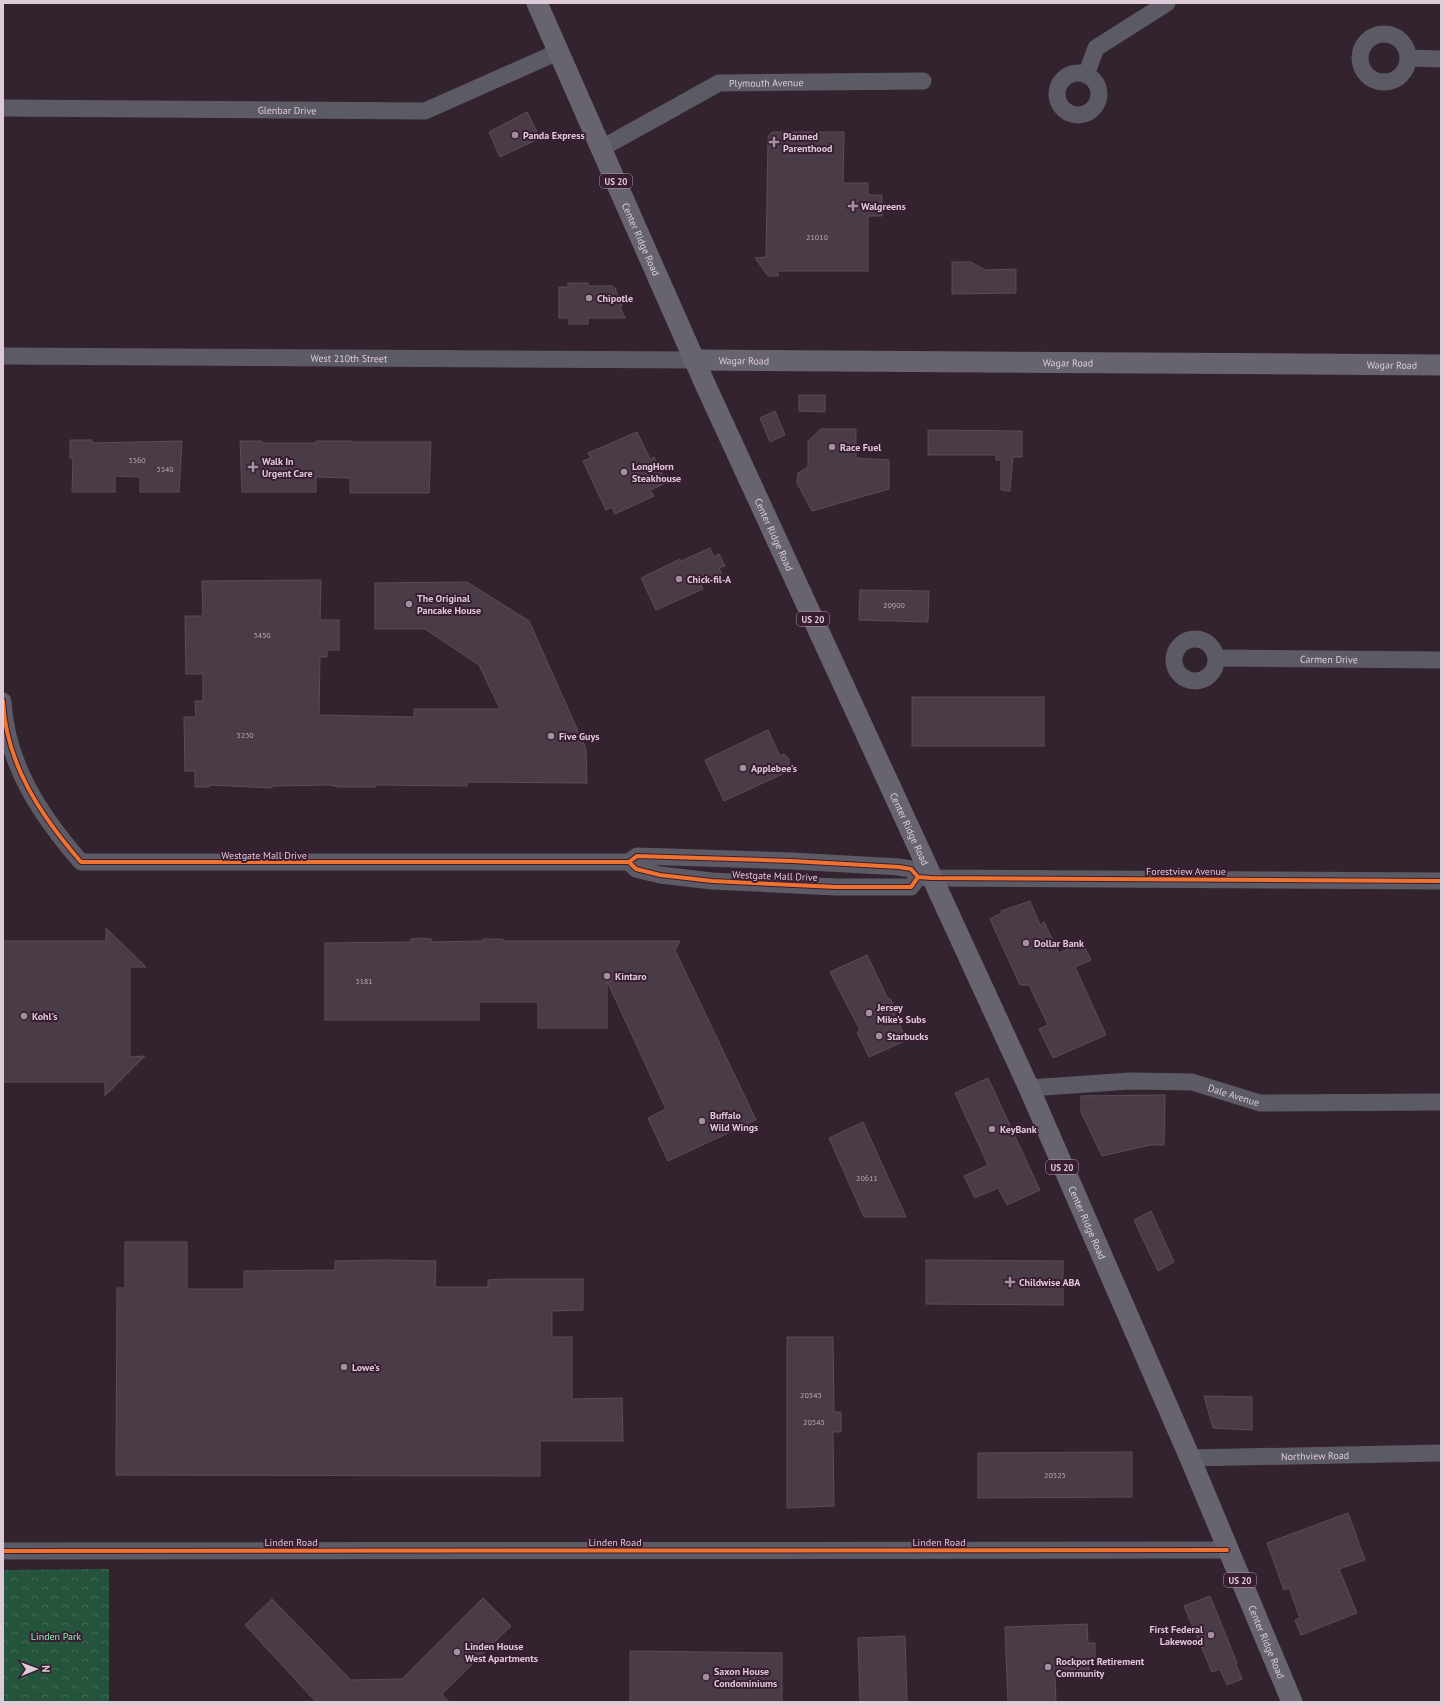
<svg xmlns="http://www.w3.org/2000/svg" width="1444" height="1705" font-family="'PT Sans',sans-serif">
  <defs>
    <pattern id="park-crowns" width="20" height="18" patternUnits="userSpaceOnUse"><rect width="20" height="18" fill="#25543d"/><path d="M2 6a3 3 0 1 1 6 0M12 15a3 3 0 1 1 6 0" fill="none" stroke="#446b58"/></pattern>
  </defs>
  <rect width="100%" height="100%" fill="#33232e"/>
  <!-- park -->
  <polygon fill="url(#park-crowns)" points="109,1569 109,1702 3,1702 3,1570"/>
  <!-- building -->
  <g fill="#4a3c46" stroke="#5b4d57">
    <polygon points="527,112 540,138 500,157 489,132"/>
    <polygon points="772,132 844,132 843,183 868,183 868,195 882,195 882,216 868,216 868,271 778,271 778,276 768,276 755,258 766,257 768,137"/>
    <polygon points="952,262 971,262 985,270 1016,269 1016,293 952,294"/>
    <polygon points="568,283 588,283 588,286 612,286 615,288 622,306 620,307 625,318 588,318 588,324 569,324 569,318 559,318 559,287 568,287"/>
    <polygon points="799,395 825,395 825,412 799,411"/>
    <polygon points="775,411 785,435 770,442 760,418"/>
    <polygon points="821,429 856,429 856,458 889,460 889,489 812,511 797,483 798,473 808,467 808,441"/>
    <polygon points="928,430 1022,431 1022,457 1013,457 1010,491 1001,490 1001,460 996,460 996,455 928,455"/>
    <polygon points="637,432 650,459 654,457 666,483 650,490 654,496 615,514 612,507 606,510 583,461 591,458 588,453"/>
    <polygon points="70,440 92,440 92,443 182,441 179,492 140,492 140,477 115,476 115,492 72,492 73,458 70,458"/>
    <polygon points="240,441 262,441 262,443 316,443 316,441 352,441 352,442 431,442 429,493 350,493 350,478 316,477 316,492 242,492"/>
    <polygon points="710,548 714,557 719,554 725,566 719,568 722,575 701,585 703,589 656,610 641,578 680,559 681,561"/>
    <polygon points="321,580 320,620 339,620 339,650 327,650 327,657 320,657 319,715 414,717 414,709 500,709 479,665 425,629 375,629 375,583 467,582 529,621 586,749 587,783 467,782 467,786 378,785 375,787 339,787 330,785 272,786 272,788 209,785 209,787 195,787 195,771 185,771 184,717 196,717 195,701 203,701 203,674 186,674 185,616 203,616 202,581"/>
    <polygon points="860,590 929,591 928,622 859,620"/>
    <rect x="912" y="697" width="132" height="49"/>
    <polygon points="768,730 780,756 784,754 789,759 789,771 724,801 705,760"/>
    <polygon points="1030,901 1040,925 1044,922 1059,953 1082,942 1091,960 1075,967 1106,1035 1053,1058 1039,1029 1048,1025 1029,985 1020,985 990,919 1002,913 1001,911"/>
    <polygon points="106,928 146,967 130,967 130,1057 145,1056 105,1096 105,1082 3,1082 3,941 106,941"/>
    <polygon points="421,938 431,939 431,942 483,941 483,939 503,939 503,941 680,941 675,950 756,1120 668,1161 648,1118 666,1109 607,981 607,1028 538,1028 538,1002 479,1002 479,1020 325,1020 325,943 411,942 411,939"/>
    <polygon points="867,955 888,999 890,998 896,1013 894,1014 907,1040 869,1057 857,1032 860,1030 830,972"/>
    <polygon points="988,1078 1040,1190 1007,1205 998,1188 975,1198 964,1176 988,1165 955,1093"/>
    <polygon points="1165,1095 1164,1145 1150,1145 1102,1156 1081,1112 1081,1096"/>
    <polygon points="863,1122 906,1217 864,1217 829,1138"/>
    <polygon points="1151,1211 1174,1262 1158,1271 1134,1220"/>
    <polygon points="125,1242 187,1242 187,1289 244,1289 244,1271 335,1270 335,1261 385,1260 436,1261 435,1287 488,1287 488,1280 504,1279 583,1279 583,1310 552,1311 552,1337 572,1337 572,1399 622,1398 623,1441 540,1441 540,1476 116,1475 117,1288 125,1288"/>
    <polygon points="926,1260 1063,1261 1063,1305 926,1304"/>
    <polygon points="787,1337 833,1337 834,1412 841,1412 841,1432 833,1432 834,1506 787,1508"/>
    <polygon points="1204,1396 1252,1397 1252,1430 1213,1428"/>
    <polygon points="1132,1452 1132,1497 978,1498 978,1453"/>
    <polygon points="1348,1513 1365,1560 1339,1569 1357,1613 1301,1635 1295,1620 1300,1618 1289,1588 1284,1590 1267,1543"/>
    <polygon points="1210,1596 1237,1663 1236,1664 1242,1679 1227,1685 1220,1669 1212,1672 1184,1606"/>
    <polygon points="483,1598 511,1626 442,1694 449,1702 316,1702 245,1625 272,1599 351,1680 402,1679"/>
    <polygon points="1087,1624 1088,1643 1095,1643 1095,1660 1089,1661 1089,1674 1055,1676 1056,1702 1008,1702 1005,1627"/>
    <polygon points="905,1636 907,1702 860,1702 858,1638"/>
    <polygon points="630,1651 782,1653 782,1702 630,1702"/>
  </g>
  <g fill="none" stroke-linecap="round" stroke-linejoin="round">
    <!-- minor -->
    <g stroke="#5c5b65" stroke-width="17">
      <circle cx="1384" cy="58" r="24"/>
      <polyline points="1409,58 1441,59"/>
      <circle cx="1078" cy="94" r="21"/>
      <polyline points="1086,75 1096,48 1167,3"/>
      <path id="s1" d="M3 108 425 111 558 52"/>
      <path id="s2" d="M602 148 719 83 923 81"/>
      <path id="s3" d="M3 356 694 360"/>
      <circle cx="1195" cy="660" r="21"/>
      <path id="s4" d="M1216 658 1441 660"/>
      <path d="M3 701C6 764 41 816 81 862H629"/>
      <polyline points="918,877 911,887 836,887 712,881 660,875 636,869 629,862 637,856 792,861 899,867 911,869 918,877 931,878 1441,881"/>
      <path id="s5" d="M1029 1088 1130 1081 1192 1082 1260 1103 1441 1102"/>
      <path id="s6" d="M1190 1458 1441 1453"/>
      <polyline points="3,1551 1227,1550"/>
    </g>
    <!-- major -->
    <g stroke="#676470" stroke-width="21">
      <path id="s7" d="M537 3 705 384 1029 1088 1190 1458 1292 1702"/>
      <path id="s8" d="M694 360 1441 365"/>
    </g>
    <defs>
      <g id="cycleway">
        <path d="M3 701C6 764 41 816 81 862H629"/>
        <polyline points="918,877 911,887 836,887 712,881 660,875 636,869 629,862 637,856 792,861 899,867 911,869 918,877 931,878 1441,881"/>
        <polyline points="3,1551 1227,1550"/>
      </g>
    </defs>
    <!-- cycleway casing -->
    <use href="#cycleway" stroke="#391d32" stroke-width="6"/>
    <!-- cycleway -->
    <use href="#cycleway" stroke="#ef722f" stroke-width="4"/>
  </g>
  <!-- markers -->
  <g fill="#a2909c" stroke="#391d32" stroke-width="1.5">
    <circle cx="515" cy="135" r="4"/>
    <path d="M772 136h4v4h4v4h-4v4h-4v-4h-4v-4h4z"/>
    <path d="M851 200h4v4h4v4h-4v4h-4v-4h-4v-4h4z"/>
    <circle cx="589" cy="298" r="4"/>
    <circle cx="832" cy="447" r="4"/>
    <path d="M251 461h4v4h4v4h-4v4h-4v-4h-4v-4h4z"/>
    <circle cx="624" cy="472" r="4"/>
    <circle cx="679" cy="579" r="4"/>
    <circle cx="409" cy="604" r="4"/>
    <circle cx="551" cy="736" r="4"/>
    <circle cx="743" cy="768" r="4"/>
    <circle cx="1026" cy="943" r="4"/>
    <circle cx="607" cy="976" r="4"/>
    <circle cx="869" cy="1013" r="4"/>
    <circle cx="24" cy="1016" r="4"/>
    <circle cx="879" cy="1036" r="4"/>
    <circle cx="702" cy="1121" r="4"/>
    <circle cx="992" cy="1129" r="4"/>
    <path d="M1008 1276h4v4h4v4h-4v4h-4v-4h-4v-4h4z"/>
    <circle cx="344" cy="1367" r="4"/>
    <circle cx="1211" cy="1635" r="4"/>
    <circle cx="457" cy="1652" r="4"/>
    <circle cx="1048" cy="1667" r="4"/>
    <circle cx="706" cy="1677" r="4"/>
  </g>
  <g text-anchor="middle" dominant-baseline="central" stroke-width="4" stroke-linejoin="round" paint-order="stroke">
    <!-- number labels -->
    <g font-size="8" fill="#b9a7b4">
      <text x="817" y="237">21010</text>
      <text x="137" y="460">3560</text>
      <text x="165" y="469">3540</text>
      <text x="894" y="605">20900</text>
      <text x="262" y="635">3450</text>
      <text x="245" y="735">3230</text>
      <text x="364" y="981">3181</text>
      <text x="867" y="1178">20611</text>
      <text x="811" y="1395">20545</text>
      <text x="814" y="1422">20545</text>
      <text x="1055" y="1475">20525</text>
    </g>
    <!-- shield labels -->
    <g fill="#391d32" stroke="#ac97a6" stroke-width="1">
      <rect x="600" y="174" width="32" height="14" rx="3"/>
      <rect x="797" y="612" width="32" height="14" rx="3"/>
      <rect x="1046" y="1160" width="32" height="14" rx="3"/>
      <rect x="1224" y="1573" width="32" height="14" rx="3"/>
    </g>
    <g font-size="9" font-weight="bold" fill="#decbd8">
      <text x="616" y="181">US 20</text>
      <text x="813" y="619">US 20</text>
      <text x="1062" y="1167">US 20</text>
      <text x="1240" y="1580">US 20</text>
    </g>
    <!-- street labels -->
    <g font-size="10" fill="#decbd8" stroke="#391d32">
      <text stroke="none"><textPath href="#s2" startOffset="181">Plymouth Avenue</textPath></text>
      <text stroke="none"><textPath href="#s1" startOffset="284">Glenbar Drive</textPath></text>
      <text stroke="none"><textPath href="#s7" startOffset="258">Center Ridge Road</textPath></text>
      <text stroke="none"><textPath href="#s3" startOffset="346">West 210th Street</textPath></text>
      <text stroke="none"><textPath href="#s8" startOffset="50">Wagar Road</textPath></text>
      <text stroke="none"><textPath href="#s8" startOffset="374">Wagar Road</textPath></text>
      <text stroke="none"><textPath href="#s8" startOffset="698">Wagar Road</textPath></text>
      <text stroke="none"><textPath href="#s7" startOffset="582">Center Ridge Road</textPath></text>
      <text stroke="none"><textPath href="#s4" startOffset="113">Carmen Drive</textPath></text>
      <text stroke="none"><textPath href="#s7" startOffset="906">Center Ridge Road</textPath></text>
      <text x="264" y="855">Westgate Mall Drive</text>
      <text x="1186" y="871">Forestview Avenue</text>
      <text transform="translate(775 876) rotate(2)">Westgate Mall Drive</text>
      <text stroke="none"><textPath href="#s5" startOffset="207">Dale Avenue</textPath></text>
      <text stroke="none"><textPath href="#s7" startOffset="1338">Center Ridge Road</textPath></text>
      <text stroke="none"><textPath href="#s6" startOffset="125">Northview Road</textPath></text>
      <text x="291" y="1542">Linden Road</text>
      <text x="615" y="1542">Linden Road</text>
      <text x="939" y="1542">Linden Road</text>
      <text stroke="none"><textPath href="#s7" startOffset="1794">Center Ridge Road</textPath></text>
    </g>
    <!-- poi labels -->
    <g font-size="10" font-weight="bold" fill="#decbd8" stroke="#391d32" text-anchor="start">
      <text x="523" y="135">Panda Express</text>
      <text x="783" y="136">Planned<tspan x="783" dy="12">Parenthood</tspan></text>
      <text x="861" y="206">Walgreens</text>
      <text x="597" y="298">Chipotle</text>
      <text x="840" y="447">Race Fuel</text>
      <text x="262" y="461">Walk In<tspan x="262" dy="12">Urgent Care</tspan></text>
      <text x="632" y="466">LongHorn<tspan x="632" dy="12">Steakhouse</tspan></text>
      <text x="687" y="579">Chick-fil-A</text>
      <text x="417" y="598">The Original<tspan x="417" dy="12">Pancake House</tspan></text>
      <text x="559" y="736">Five Guys</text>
      <text x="751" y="768">Applebee's</text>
      <text x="1034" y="943">Dollar Bank</text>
      <text x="615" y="976">Kintaro</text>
      <text x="877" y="1007">Jersey<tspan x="877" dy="12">Mike's Subs</tspan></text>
      <text x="32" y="1016">Kohl's</text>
      <text x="887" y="1036">Starbucks</text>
      <text x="710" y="1115">Buffalo<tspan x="710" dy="12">Wild Wings</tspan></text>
      <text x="1000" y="1129">KeyBank</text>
      <text x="1019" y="1282">Childwise ABA</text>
      <text x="352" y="1367">Lowe's</text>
      <text x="1203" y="1629" text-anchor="end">First Federal<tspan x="1203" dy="12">Lakewood</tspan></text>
      <text x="465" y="1646">Linden House<tspan x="465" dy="12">West Apartments</tspan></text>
      <text x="1056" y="1661">Rockport Retirement<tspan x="1056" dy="12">Community</tspan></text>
      <text x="714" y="1671">Saxon House<tspan x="714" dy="12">Condominiums</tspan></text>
    </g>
    <!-- park labels -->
    <g font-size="10" fill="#85efb3" stroke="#391d32">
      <text x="56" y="1636">Linden Park</text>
    </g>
  </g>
  <!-- border -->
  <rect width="1444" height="1705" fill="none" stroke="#decbd8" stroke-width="8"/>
  <!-- north arrow -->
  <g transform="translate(36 1669) rotate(89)" stroke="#391d32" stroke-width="3" paint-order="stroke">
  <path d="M0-3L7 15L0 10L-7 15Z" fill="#decbd8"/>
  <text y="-6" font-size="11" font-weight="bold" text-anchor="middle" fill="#decbd8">N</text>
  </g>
</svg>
